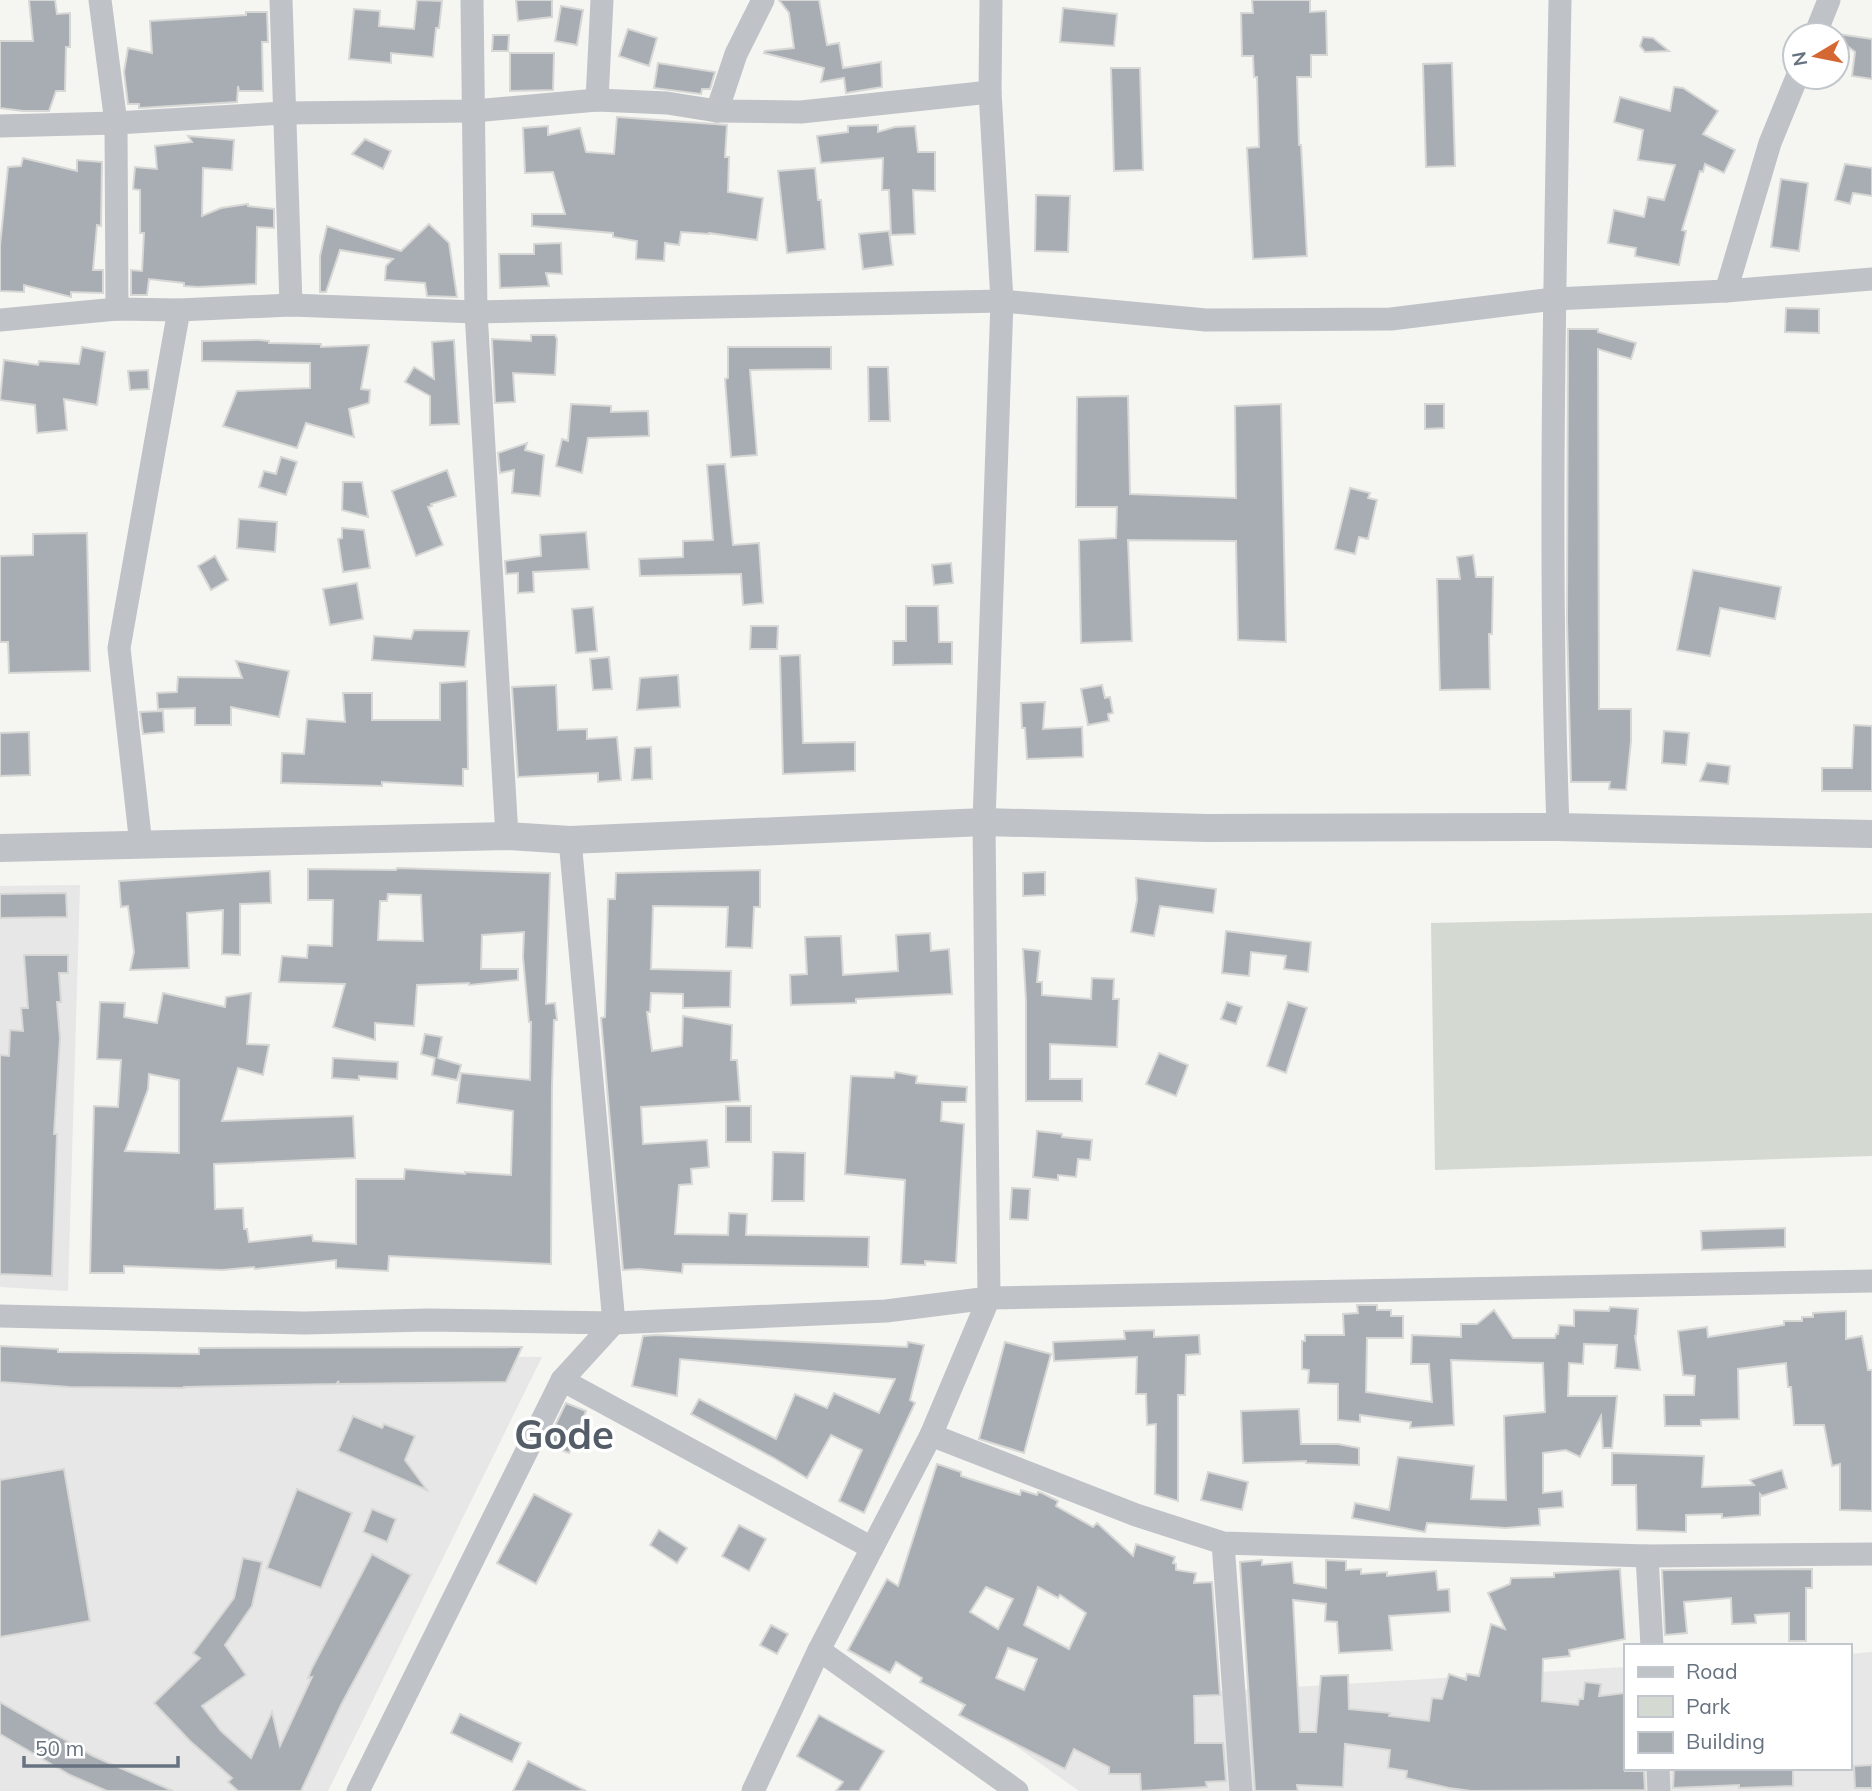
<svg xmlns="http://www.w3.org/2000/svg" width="1872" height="1791" font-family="Mulish,sans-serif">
  <rect width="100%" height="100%" fill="#f5f5f2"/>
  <!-- built -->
  <g fill="#e6e7e6">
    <polygon points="80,885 68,1291 0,1287 0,886"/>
    <polygon points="0,1355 542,1357 328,1791 0,1791"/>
    <polygon points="1872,1652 1872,1791 1079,1791 961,1707 1625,1667 1625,1768 1849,1768 1849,1654"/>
  </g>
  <!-- green -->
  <polygon fill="#d4dad2" points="1872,913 1872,1156 1435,1170 1431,923"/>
  <!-- building -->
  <g fill="#a7adb3" stroke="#d7d7d5" stroke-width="2" fill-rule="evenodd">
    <polygon points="29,0 55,0 57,14 70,13 70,47 66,47 65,91 56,91 49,111 23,111 0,108 0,41 33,41"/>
    <polygon points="417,0 442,1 439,28 436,28 433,57 391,53 391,63 349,59 354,9 380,11 379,26 414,29"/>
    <polygon points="516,0 552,0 552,17 518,21"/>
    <polygon points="779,0 819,0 827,45 839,43 843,68 881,62 882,87 846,93 844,78 821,82 824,68 764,53 765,51 794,48 789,13"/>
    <polygon points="1252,0 1310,0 1310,12 1326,11 1327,55 1311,55 1311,77 1297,77 1299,145 1301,145 1307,256 1253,259 1247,148 1259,147 1257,77 1254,77 1253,56 1242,56 1241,13 1253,13"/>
    <polygon points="561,6 583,10 577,45 555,41"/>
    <polygon points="1063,8 1117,14 1114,46 1060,42"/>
    <polygon points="246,12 267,12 268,42 262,42 263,91 239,91 238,86 237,102 139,108 139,104 128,104 124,72 128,48 152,53 150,21 246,15"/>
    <polygon points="628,29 657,38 649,66 619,56"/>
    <polygon points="1831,33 1872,39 1872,79 1852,76 1855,52 1837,38 1837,35"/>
    <polygon points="493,35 509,35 508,51 492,51"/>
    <polygon points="1643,37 1653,38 1669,51 1645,52 1640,46"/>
    <polygon points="510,53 554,53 553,90 510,91"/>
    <polygon points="658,63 715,72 710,89 702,89 701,94 654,88"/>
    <polygon points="1452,63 1455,166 1426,167 1423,64"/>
    <polygon points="1111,68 1140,68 1143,170 1114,171"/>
    <polygon points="1674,87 1683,88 1718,111 1703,134 1735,150 1724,173 1705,164 1703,172 1700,171 1682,230 1686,231 1679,265 1635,256 1636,248 1608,243 1614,210 1644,217 1648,197 1664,200 1675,165 1638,160 1643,130 1614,122 1620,97 1670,111"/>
    <polygon points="617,117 727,125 725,157 729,157 728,192 763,198 757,240 709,233 709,234 681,232 679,245 665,243 664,261 636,259 637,241 613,237 613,233 532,226 532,214 565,214 553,172 525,173 523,128 548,126 548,135 580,128 586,152 614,154"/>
    <polygon points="878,125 878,132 895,127 915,126 918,152 935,152 935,191 913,190 915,234 891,235 889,190 882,190 883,158 821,163 817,136 848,132 848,126"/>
    <polygon points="188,136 234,140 232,170 203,168 202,216 221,208 248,204 248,206 274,209 274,228 257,227 256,284 198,287 184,286 184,283 149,279 147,295 131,295 131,270 142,271 144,233 140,233 140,190 133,189 135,167 157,169 155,146 192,142"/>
    <polygon points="365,139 391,151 383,169 352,154"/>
    <polygon points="23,158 77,171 77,160 102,162 101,226 97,225 93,270 103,270 103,293 71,292 71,297 24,285 24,292 0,291 0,246 8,167 21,166"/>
    <polygon points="1845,164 1872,168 1872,196 1853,193 1850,204 1835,200"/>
    <polygon points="815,168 818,200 821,200 825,249 787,253 778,171"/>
    <polygon points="1781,179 1808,183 1799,251 1771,247"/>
    <polygon points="1036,195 1070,196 1068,252 1035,251"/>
    <polygon points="429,224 449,243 457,297 427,296 425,283 385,280 386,266 393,259 340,250 326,292 320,292 320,256 327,226 401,251"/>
    <polygon points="889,231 893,265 863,269 859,234"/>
    <polygon points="561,243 562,274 546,273 549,286 500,288 499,254 534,254 534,244"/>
    <polygon points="1786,308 1819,309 1819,333 1785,332"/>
    <polygon points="1568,329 1598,329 1598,332 1636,343 1631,359 1598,349 1599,709 1631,709 1631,741 1626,790 1609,789 1610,782 1571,782 1567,620"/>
    <polygon points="531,335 555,335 557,339 555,375 513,373 515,402 495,403 492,339 531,341"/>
    <polygon points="259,340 269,341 269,343 321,344 321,347 369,345 361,389 370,390 369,403 349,409 354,437 306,423 297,448 223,426 237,391 310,388 310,363 202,361 202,341"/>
    <polygon points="454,340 459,424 430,425 430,396 405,382 414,367 434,379 432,342"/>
    <polygon points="82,347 105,352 97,405 64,399 67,430 37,433 35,405 0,400 4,360 38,365 39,361 79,364"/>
    <polygon points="728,347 831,347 831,369 750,370 757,455 731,457 725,379 728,378"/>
    <polygon points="868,367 888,367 890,421 869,421"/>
    <polygon points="148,370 149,389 130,390 128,371"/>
    <polygon points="1128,396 1130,494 1236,498 1235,406 1281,404 1286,642 1238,640 1236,541 1128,540 1132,641 1081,643 1079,540 1116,538 1117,507 1076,507 1077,397"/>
    <polygon points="571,404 611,406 611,412 648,411 649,436 588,438 582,473 556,466 562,439 568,441"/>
    <polygon points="1425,404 1444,404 1444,428 1425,429"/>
    <polygon points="527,443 525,450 544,455 540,496 512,493 514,470 500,473 498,453"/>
    <polygon points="281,457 297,462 286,495 259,487 264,471 276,474"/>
    <polygon points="725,464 733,545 759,543 763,603 743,605 741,574 640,576 639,559 683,557 683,541 713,540 707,465"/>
    <polygon points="447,470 456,496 431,504 432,506 428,507 443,545 416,556 392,491"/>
    <polygon points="343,482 362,482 368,517 342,510"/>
    <polygon points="1350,488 1370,493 1368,498 1377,500 1368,539 1359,537 1355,554 1335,549"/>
    <polygon points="239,519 277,522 275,552 237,548"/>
    <polygon points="342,528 364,530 370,568 343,572 338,539 342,538"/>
    <polygon points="586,532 589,569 533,572 534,592 518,593 518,573 506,574 505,561 541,556 540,535"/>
    <polygon points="87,533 90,671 9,673 8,642 0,642 0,556 33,555 33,534"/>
    <polygon points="1473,555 1476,577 1493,577 1492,634 1489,634 1490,689 1440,690 1437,579 1460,579 1457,557"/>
    <polygon points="215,556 228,580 211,590 198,566"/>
    <polygon points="951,563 953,583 934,585 932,565"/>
    <polygon points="1693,570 1781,587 1775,619 1720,608 1710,656 1677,650"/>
    <polygon points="357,583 363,619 330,625 323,589"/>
    <polygon points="906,606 938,606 939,642 952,642 952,664 893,665 893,641 906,641"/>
    <polygon points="593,607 597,651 576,653 572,609"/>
    <polygon points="751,626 778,626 777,649 750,649"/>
    <polygon points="414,630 469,631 465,667 372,660 374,636 411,639"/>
    <polygon points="800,655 803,743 855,742 855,771 783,774 780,656"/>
    <polygon points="609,657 612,689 593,690 590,659"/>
    <polygon points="236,661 289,671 279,717 231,707 231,725 195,725 195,708 158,709 157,693 177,692 178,677 242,678"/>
    <polygon points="678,675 680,707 637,710 640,678"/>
    <polygon points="467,681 468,769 463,769 463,786 382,782 382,786 281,783 282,753 304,754 307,719 345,722 343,693 372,693 372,720 440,720 440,683"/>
    <polygon points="556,685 558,730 587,729 587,739 617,737 621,780 598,782 598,773 518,777 512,687"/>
    <polygon points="1102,685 1105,698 1110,697 1113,713 1108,714 1109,721 1088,725 1081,689"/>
    <polygon points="1045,702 1043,729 1082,727 1083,757 1027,759 1025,728 1022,728 1021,703"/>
    <polygon points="163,711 164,732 143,734 140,712"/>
    <polygon points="1854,725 1872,726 1872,791 1822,791 1822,768 1852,768"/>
    <polygon points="1664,731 1689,733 1686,765 1662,763"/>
    <polygon points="29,732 30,775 0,776 0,733"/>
    <polygon points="651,747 652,779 632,780 635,748"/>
    <polygon points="1707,763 1730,766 1728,784 1700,781"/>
    <path d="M397 868 550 873 546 1004 555 1003 557 1020H554L552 1085 551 1264 389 1256 388 1271 336 1268V1260L255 1269 254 1267 222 1270 124 1266V1273H90L94 1106 118 1107 121 1060 97 1059 100 1002 125 1003 124 1017 157 1023 163 993 225 1007 226 997 251 993 247 1044 269 1045 263 1075 238 1068 222 1121 353 1116 355 1158 214 1164 215 1209 243 1208 244 1229H247L249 1242 312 1235 313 1241 356 1244V1179H404L405 1169 465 1174V1172L511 1175 513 1111 457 1103 461 1073 530 1080 531 1022H529L523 957 524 932 482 935 481 969H518V980L469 985V983L417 985 414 1026 375 1023V1040L333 1027 345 984 279 982 282 956 307 958 308 945 332 946 333 900H308V869L396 870ZM388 894 421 895 423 941 378 940 380 901H387ZM149 1074 179 1080V1153L125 1151 148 1089Z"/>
    <polygon points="760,870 760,907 754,907 752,948 726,947 728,907 653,906 651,969 731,971 730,1007 683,1008 683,994 651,993 650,1012 647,1012 652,1051 682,1046 683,1016 732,1025 731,1060 737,1060 740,1101 641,1107 643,1144 707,1140 709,1167 691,1169 692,1184 679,1185 675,1234 728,1235 729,1213 747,1214 746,1235 869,1237 868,1267 683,1264 682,1273 639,1269 623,1270 601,1018 605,1017 608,899 615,899 616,873"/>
    <polygon points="270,871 271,903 240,904 240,955 222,954 223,910 187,913 189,968 130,970 134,952 128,906 121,907 119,881"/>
    <polygon points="1045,872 1045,895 1023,896 1023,873"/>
    <polygon points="1136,878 1216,889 1213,913 1160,906 1154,936 1131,932 1137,900"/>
    <polygon points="66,893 67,917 0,918 0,894"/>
    <polygon points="1226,931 1311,942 1308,972 1284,969 1286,956 1251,952 1249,976 1222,973"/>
    <polygon points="930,933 931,951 949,949 952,994 856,999 856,1003 791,1005 790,975 807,974 805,937 841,936 843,975 898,971 896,935"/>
    <polygon points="1023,949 1040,951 1037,982 1042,982 1042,995 1091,999 1092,978 1114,979 1113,999 1119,999 1117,1047 1050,1044 1050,1079 1082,1079 1082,1101 1026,1101 1026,1001"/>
    <polygon points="24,955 68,955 68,973 59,973 61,1002 57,1002 60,1038 54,1134 57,1134 52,1276 0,1274 0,1055 9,1056 10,1030 23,1031 21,1008 28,1008"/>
    <polygon points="1227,1002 1242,1007 1236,1024 1221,1019"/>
    <polygon points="1288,1002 1307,1008 1286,1073 1267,1066"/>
    <polygon points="425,1034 442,1037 438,1058 461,1065 457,1080 432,1075 435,1058 421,1054"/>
    <polygon points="1159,1053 1188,1065 1176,1096 1146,1084"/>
    <polygon points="333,1058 398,1062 397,1079 359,1076 359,1080 332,1078"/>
    <polygon points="895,1072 917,1076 916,1083 967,1087 966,1102 942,1102 941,1121 964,1124 956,1263 925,1261 925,1265 901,1264 905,1180 845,1174 851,1076 894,1078"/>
    <rect x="726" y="1106" width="25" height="36"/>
    <polygon points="1037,1131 1062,1134 1062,1137 1092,1140 1090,1160 1078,1159 1076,1177 1058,1175 1058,1180 1033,1177"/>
    <polygon points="773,1152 805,1153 804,1201 772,1201"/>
    <polygon points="1012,1188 1030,1189 1028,1220 1010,1219"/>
    <polygon points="1785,1228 1785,1247 1702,1250 1701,1231"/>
    <polygon points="1357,1305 1377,1305 1377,1310 1391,1310 1391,1316 1403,1316 1403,1338 1367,1338 1366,1392 1432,1402 1429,1364 1411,1364 1412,1335 1461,1337 1461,1324 1477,1324 1494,1310 1513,1338 1555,1338 1556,1334 1558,1334 1559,1325 1574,1326 1574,1310 1609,1311 1610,1307 1638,1309 1636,1336 1635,1336 1640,1370 1615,1368 1617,1345 1584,1344 1583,1364 1569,1363 1568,1396 1617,1396 1612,1448 1603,1448 1601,1416 1580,1457 1566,1450 1543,1453 1543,1493 1562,1491 1563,1507 1539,1509 1540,1525 1506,1528 1427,1523 1425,1532 1352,1518 1355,1503 1389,1510 1398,1457 1474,1466 1471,1499 1506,1500 1504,1416 1545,1412 1543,1363 1451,1360 1454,1425 1410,1428 1411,1422 1360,1415 1360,1422 1338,1420 1338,1384 1308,1383 1309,1370 1302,1369 1302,1341 1305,1341 1305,1335 1344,1335 1343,1314 1358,1313"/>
    <polygon points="1846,1311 1846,1339 1862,1336 1868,1370 1872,1370 1872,1511 1840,1510 1840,1464 1832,1466 1824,1425 1794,1425 1791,1387 1788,1387 1786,1363 1738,1369 1739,1419 1701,1420 1701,1426 1665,1426 1664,1395 1694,1395 1695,1376 1683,1375 1678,1331 1707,1327 1708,1337 1784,1325 1784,1321 1802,1321 1802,1317 1813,1317 1813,1313"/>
    <polygon points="1154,1330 1154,1337 1199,1335 1200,1354 1186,1355 1185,1395 1178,1395 1178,1501 1155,1494 1156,1424 1147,1425 1146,1394 1136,1394 1137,1357 1054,1361 1053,1342 1125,1339 1124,1331"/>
    <polygon points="656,1335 907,1347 908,1342 924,1345 910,1400 915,1403 864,1513 839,1501 862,1450 831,1435 807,1478 774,1458 691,1414 699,1399 776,1439 795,1394 827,1408 834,1393 879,1413 895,1379 680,1359 677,1396 632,1386 643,1336"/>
    <polygon points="1005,1342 1051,1354 1024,1453 979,1439"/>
    <polygon points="0,1346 58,1349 58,1352 199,1354 199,1348 522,1347 506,1382 337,1384 339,1381 336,1384 183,1387 185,1388 69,1387 0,1382"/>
    <polygon points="566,1403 586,1411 569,1453 546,1444"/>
    <polygon points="1299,1409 1301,1444 1338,1444 1359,1448 1359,1465 1306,1463 1306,1461 1243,1463 1241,1411"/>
    <polygon points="353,1416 382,1428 384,1424 415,1436 405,1460 427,1490 338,1451"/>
    <polygon points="1612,1453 1704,1456 1702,1487 1754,1485 1750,1480 1782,1470 1787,1488 1762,1496 1760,1494 1760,1515 1722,1518 1722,1514 1686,1515 1686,1532 1637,1530 1636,1485 1612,1485"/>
    <path d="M937 1464 961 1472V1476L970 1479 1020 1495 1021 1490 1037 1495 1038 1492 1042 1493 1058 1501 1056 1506 1093 1527 1097 1523 1133 1556 1136 1544 1175 1557 1173 1563 1176 1564V1570L1196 1573 1194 1583 1212 1582 1220 1695 1194 1696 1195 1743H1223L1226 1781 1206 1782 1207 1787 1141 1791 1140 1774H1109V1767L1074 1749 1065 1769 959 1715 965 1705 920 1682 922 1678 896 1662 890 1673 848 1650 887 1579 898 1586ZM986 1587 1013 1599 998 1629 970 1612ZM1038 1587 1058 1598 1060 1595 1086 1613 1069 1649 1024 1625ZM1008 1648 1037 1659 1024 1690 996 1678Z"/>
    <polygon points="64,1469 90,1621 0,1637 0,1480"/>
    <polygon points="1208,1472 1248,1482 1242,1510 1201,1500"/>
    <polygon points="297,1489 352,1513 321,1588 267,1568"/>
    <polygon points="534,1494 572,1514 536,1584 497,1563"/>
    <polygon points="372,1509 396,1519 387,1542 363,1532"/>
    <polygon points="739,1525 766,1539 749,1571 722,1556"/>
    <polygon points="659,1530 687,1548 677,1563 650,1545"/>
    <polygon points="372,1554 411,1575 341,1705 301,1791 238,1791 228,1782 232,1778 190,1741 154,1703 200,1658 193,1653 234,1598 243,1558 262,1562 252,1606 225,1645 246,1675 202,1706 221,1731 251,1758 272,1712 280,1746 312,1677 308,1678 312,1668"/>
    <polygon points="1262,1560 1262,1565 1292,1562 1294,1583 1326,1588 1326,1560 1346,1561 1346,1570 1361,1569 1361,1574 1387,1572 1387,1576 1436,1571 1438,1590 1449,1589 1450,1612 1389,1616 1392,1650 1339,1653 1337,1622 1325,1621 1326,1604 1293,1600 1300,1732 1316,1732 1321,1676 1348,1675 1349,1709 1390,1713 1389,1716 1429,1721 1432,1698 1442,1699 1449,1674 1466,1680 1467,1674 1479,1676 1491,1624 1505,1629 1488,1593 1510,1584 1511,1578 1554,1577 1554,1573 1620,1569 1625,1639 1569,1650 1570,1656 1543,1659 1542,1701 1578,1705 1579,1699 1583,1699 1585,1682 1601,1684 1599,1696 1625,1693 1625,1771 1644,1771 1645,1790 1471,1791 1449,1788 1406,1778 1407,1771 1388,1768 1390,1750 1345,1744 1343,1787 1297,1785 1298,1791 1255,1791 1240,1562"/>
    <polygon points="1812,1569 1812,1588 1806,1588 1806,1641 1789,1641 1789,1613 1755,1615 1756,1623 1732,1624 1731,1598 1684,1602 1687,1633 1665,1635 1662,1570"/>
    <polygon points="771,1625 788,1634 777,1654 760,1645"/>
    <polygon points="0,1702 93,1756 173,1791 107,1791 70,1775 0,1734"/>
    <polygon points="460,1714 521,1743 512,1762 451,1733"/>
    <polygon points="819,1715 884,1751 859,1791 836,1791 843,1782 797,1756"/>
    <polygon points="528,1761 586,1791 513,1791"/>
    <polygon points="1872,1765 1872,1788 1855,1788 1854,1766"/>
    <polygon points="1674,1768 1793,1768 1793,1786 1739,1788 1739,1785 1673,1788"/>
  </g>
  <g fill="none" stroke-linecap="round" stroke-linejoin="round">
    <!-- minor -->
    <g stroke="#bfc2c6" stroke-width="23">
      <polyline points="100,0 116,123 117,309"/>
      <polyline points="281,0 291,305"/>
      <polyline points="472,0 476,312 507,836"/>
      <polyline points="1815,35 1829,0"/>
      <polyline points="597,100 602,0"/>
      <polyline points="717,111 736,54 763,0"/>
      <polyline points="0,126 116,123 284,113 474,111 597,100 667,103 717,111 801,112 990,92"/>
      <polyline points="1726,291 1770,143 1797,77"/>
      <polyline points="0,320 117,309 179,310 291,305 476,312 1002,301 1206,320 1391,319 1554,299 1726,291 1872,279"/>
      <path d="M1558 827C1548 551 1555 275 1560 0"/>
      <polyline points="141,845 119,648 179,310"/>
      <polyline points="0,1316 304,1323 428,1320 614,1323 886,1311 989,1298 1872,1281"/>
      <polyline points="562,1380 872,1548"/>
      <polyline points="931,1435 1136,1515 1223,1543 1647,1556 1872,1554"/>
      <polyline points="1223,1543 1241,1791"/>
      <polyline points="1647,1556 1652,1646"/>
      <polyline points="819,1650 1017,1791"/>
      <polyline points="1658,1768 1659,1791"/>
      <polyline points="358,1791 562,1380 614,1323 570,840"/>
      <polyline points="753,1791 819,1650 931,1435 989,1298 984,822 1002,301 990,92 991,0"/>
    </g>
    <!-- tertiary -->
    <polyline stroke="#bfc2c6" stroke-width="28" points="0,848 507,836 570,840 984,822 1207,828 1558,827 1872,834"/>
  </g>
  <g text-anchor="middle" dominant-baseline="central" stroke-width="7" stroke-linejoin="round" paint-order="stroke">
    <!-- town labels -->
    <g font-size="40" font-weight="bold" fill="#545d67" stroke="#fff">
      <text x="564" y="1434">Gode</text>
    </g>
  </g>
  <!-- legend -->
  <rect x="1624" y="1644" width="228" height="126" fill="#ffffff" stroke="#c2c7cd" stroke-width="2"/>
  <rect x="1638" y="1667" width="35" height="10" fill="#bfc2c6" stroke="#c2c7cd" stroke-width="2"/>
  <text x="1686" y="1679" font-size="21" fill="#677381">Road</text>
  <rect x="1638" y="1696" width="35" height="21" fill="#d4dad2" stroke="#c2c7cd" stroke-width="2"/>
  <text x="1686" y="1714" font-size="21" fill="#677381">Park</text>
  <rect x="1638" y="1732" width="35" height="21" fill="#a7adb3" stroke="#c2c7cd" stroke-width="2"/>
  <text x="1686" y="1749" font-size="21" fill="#677381">Building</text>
  <!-- north arrow -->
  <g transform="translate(1816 56) rotate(260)"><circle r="33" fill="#ffffff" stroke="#c2c7cd" stroke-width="2"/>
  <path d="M0-5L12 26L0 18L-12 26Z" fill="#d56733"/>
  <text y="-10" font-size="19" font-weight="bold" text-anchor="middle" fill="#677381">N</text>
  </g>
  <!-- scale -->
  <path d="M24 1756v10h154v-10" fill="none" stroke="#677381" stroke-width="3.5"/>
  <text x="35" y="1756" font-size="21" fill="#677381" stroke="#ffffff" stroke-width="5" paint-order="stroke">50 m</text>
</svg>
